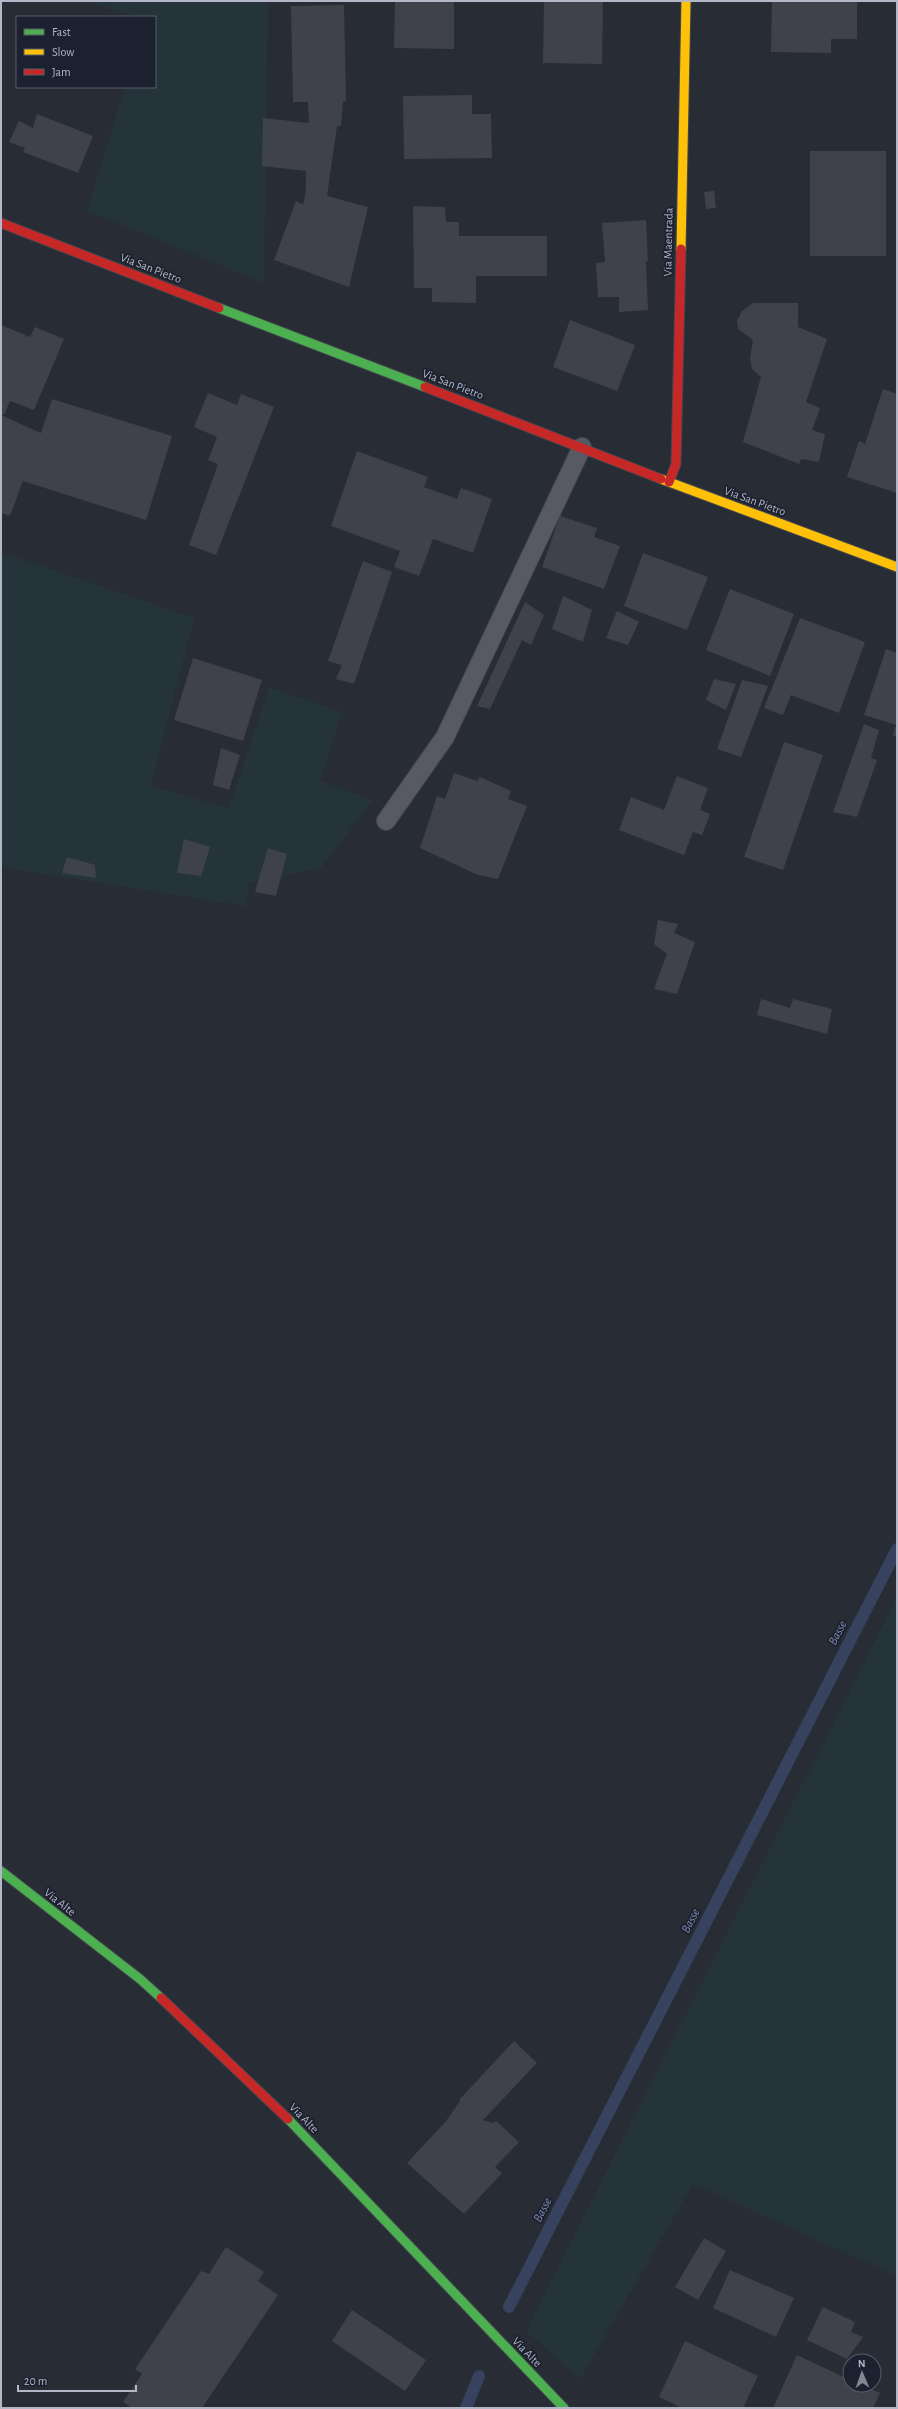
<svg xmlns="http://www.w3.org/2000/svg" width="898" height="2409" font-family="'Alegreya Sans',sans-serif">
  <rect width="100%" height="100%" fill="#282c35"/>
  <!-- green -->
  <g fill="#25343a">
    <polygon points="83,1 268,1 264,283 87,211 125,87 155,87 155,17 138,17"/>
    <polygon points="1,552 194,618 151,786 229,808 269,687 342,712 320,781 373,800 322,867 249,883 246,906 1,867"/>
    <polygon points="897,1597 897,2276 693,2184 580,2379 526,2331"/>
  </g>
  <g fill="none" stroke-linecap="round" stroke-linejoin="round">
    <!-- stream -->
    <g stroke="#37425f" stroke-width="12">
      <polyline points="509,2307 897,1549"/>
      <polyline points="466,2408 479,2376"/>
    </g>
  </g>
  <!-- building -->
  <g fill="#3f424a">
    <polygon points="395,1 454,1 454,49 394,48"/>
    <polygon points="544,1 603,1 602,64 543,63"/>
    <polygon points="772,1 857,1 857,39 831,39 831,53 771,52"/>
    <polygon points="344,5 346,101 343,101 341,126 337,126 327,196 368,207 349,287 274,260 296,201 303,205 306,190 306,171 262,166 263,118 309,123 308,102 293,102 291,6"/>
    <polygon points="472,95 472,114 491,114 492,158 404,159 403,96"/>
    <polygon points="37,114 93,136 78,173 23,152 25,148 9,142 19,121 33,128"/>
    <rect x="810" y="151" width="76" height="105"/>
    <polygon points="714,191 716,208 706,209 704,192"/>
    <polygon points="413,206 445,207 446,222 459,222 459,236 547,236 547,276 476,276 476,303 432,302 432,288 414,288"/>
    <polygon points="646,220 648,261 646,261 648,310 619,312 619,297 598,297 596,263 605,262 602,223"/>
    <polygon points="798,303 798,327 827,339 806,402 820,408 812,430 825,434 819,462 801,459 799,464 743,442 761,377 752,369 750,358 753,340 738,329 737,321 742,311 753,303"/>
    <polygon points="570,320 635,345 617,391 553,367"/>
    <polygon points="1,325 30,337 35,327 64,339 34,410 10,401 4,415 1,414"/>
    <polygon points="883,389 897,394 897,493 847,477 859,441 865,444"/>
    <polygon points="208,393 237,405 241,394 274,407 216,555 189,545 218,464 208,460 217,437 194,427"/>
    <polygon points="52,399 172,436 146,520 23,481 10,516 1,513 1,415 41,433"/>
    <polygon points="357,451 428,477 424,487 457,499 461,488 492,499 473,553 433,539 419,576 394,567 400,551 331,526"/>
    <polygon points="560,516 597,528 594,537 620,546 604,589 542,567"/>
    <polygon points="643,553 708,577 687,630 624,606"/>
    <polygon points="363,561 392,572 354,684 336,679 342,665 328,661"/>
    <polygon points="730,589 794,614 770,676 706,650"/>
    <polygon points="563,596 592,610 583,642 552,629"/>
    <polygon points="525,602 544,615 531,645 522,640 490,709 477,706"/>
    <polygon points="617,611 639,622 628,645 606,638"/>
    <polygon points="800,618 865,642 839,713 791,695 783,715 764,708"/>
    <polygon points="886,649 897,653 897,737 893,735 896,725 864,715"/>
    <polygon points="193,658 262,680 243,741 174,720"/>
    <polygon points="714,679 736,684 726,710 706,700"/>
    <polygon points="742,680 768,686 741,757 717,749"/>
    <polygon points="864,724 879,730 871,758 877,760 857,817 833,812"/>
    <polygon points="784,742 823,755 783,870 744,857"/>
    <polygon points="221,748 240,755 229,790 213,785"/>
    <polygon points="454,773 477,781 480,777 511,791 508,799 527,806 498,879 478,875 420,848 437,796 445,799"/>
    <polygon points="677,776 708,788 700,810 710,814 702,835 693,832 684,855 619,830 631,797 664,810"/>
    <polygon points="184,839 210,847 201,876 177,873"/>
    <polygon points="268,848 287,854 276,896 255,892"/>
    <polygon points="67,857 95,865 96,878 62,873"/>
    <polygon points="658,920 678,924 674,933 695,942 677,994 654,989 667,954 654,944"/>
    <polygon points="761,999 790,1008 793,999 832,1009 827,1034 757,1015"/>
    <polygon points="514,2041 537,2063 483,2120 492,2123 496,2121 519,2142 495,2167 502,2173 464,2214 407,2163 446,2121 460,2101 459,2100"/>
    <polygon points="704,2238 726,2251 698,2300 675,2287"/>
    <polygon points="226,2247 264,2272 258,2281 278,2295 202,2408 132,2408 123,2402 142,2374 135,2369 201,2271 209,2274"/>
    <polygon points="730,2270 794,2298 776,2337 713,2308"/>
    <polygon points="823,2307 855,2322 851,2332 863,2337 847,2359 807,2340"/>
    <polygon points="352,2310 426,2360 405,2391 332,2341"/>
    <polygon points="685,2341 758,2376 743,2408 682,2408 659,2397"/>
    <polygon points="797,2355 850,2380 850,2385 862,2385 880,2393 873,2408 773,2408"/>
  </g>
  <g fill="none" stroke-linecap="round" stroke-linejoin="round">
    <defs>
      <polyline id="lane" points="386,821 445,737 582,447"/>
      <g id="fast">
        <polyline points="219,308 425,387"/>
        <polyline points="1,1871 140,1979 161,1998"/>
        <polyline points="288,2119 564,2408"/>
      </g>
      <g id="slow">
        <polyline points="681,249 686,1"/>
        <polyline points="661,479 897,567"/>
      </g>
      <g id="jam">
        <polyline points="1,223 219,308"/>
        <polyline points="425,387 661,479"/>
        <polyline points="669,482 676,464 681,249"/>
        <polyline points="161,1998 288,2119"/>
      </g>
    </defs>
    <!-- lane casing -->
    <use href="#lane" stroke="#44474e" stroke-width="20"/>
    <!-- fast casing -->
    <use href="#fast" stroke="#44474e" stroke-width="11"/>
    <!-- slow casing -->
    <use href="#slow" stroke="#44474e" stroke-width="11"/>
    <!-- jam casing -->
    <use href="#jam" stroke="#44474e" stroke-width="11"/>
    <!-- lane -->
    <use href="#lane" stroke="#585a63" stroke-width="18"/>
    <!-- fast -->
    <use href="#fast" stroke="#4caf50" stroke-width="9"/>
    <!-- slow -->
    <use href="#slow" stroke="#ffc107" stroke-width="9"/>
    <!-- jam -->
    <use href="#jam" stroke="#c62828" stroke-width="9"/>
  </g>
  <g text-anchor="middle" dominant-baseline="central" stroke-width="3.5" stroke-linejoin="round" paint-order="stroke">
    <!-- street labels -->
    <g font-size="12" fill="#b2b6c6" stroke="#1c212f">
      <text transform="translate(668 242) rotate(-89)">Via Maentrada</text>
      <text transform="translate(151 268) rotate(21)">Via San Pietro</text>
      <text transform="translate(453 384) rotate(21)">Via San Pietro</text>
      <text transform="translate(755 501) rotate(20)">Via San Pietro</text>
      <text transform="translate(60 1902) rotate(38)">Via Alte</text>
      <text transform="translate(304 2118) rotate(46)">Via Alte</text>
      <text transform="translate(527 2352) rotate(46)">Via Alte</text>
    </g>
    <!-- water labels -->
    <g font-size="13" font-style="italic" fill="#7b88ad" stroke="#1c212f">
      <text transform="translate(838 1633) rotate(-63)">Basse</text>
      <text transform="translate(691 1921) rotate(-63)">Basse</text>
      <text transform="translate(543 2210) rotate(-63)">Basse</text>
    </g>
  </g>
  <!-- border -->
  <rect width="898" height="2409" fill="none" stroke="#b2b6c6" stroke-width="4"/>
  <!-- legend -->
  <rect x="16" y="16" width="140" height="72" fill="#1c212f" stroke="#585d6b"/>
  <rect x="24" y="29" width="20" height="6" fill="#4caf50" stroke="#585d6b"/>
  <text x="52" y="36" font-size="12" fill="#b2b6c6">Fast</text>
  <rect x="24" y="49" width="20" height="6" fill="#ffc107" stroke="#585d6b"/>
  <text x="52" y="56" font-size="12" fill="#b2b6c6">Slow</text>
  <rect x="24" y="69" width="20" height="6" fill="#c62828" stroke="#585d6b"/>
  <text x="52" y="76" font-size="12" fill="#b2b6c6">Jam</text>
  <!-- north arrow -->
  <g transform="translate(862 2373) rotate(358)"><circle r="19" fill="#1c212f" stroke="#585d6b"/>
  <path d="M0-3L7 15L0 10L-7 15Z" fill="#828693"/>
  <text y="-6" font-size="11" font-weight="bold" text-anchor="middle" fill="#b2b6c6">N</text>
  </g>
  <!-- scale -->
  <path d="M18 2385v6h118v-6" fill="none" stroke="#b2b6c6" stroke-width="2"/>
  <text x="24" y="2385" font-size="12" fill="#b2b6c6" stroke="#1c212f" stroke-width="3" paint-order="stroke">20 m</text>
</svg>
